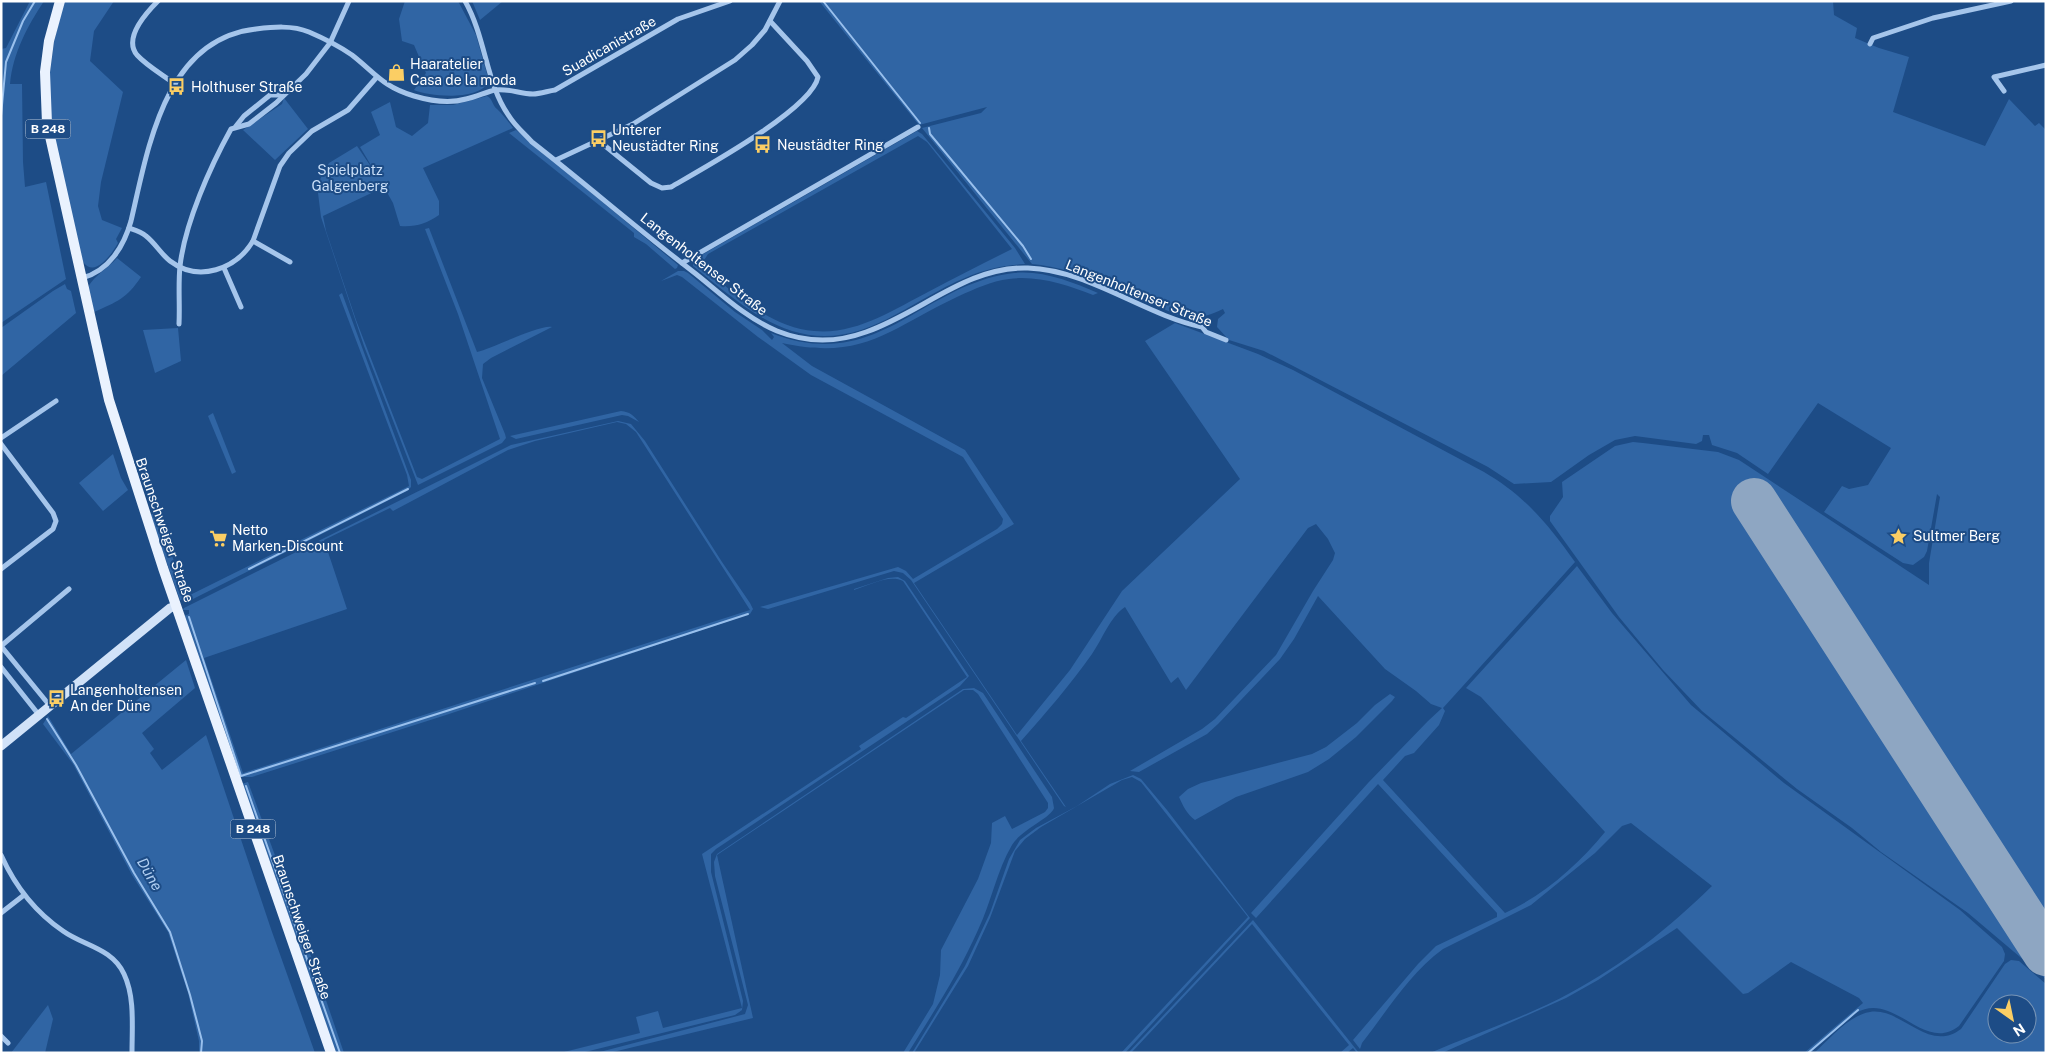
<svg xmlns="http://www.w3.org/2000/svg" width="2047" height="1054" font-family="'Public Sans',sans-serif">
  <rect width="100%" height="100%" fill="#1d4c86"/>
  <!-- green -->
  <g fill="#3065a4" fill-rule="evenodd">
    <path d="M30 1H44C27 27 13 53 10 84H22L23 162 25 187 46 182 66 279 1 323V49L6 48Z"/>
    <path d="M64 1H114L94 31 90 61 123 92 101 182 98 206 102 220 122 228 116 239 118 243C111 255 95 278 83 262L54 139 48 88 54 42Z"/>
    <path d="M405 1H458L476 35 489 81C480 101 431 97 414 90L426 73 414 45 402 41 399 19Z"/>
    <polygon points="472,1 503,1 480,20"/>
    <path d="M819 1H1833L1834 15 1857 28 1855 38 1879 48 1909 57 1893 112 1985 146 2009 99 2035 126 2039 123 2046 130V979L1968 913 1881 852 1852 828 1797 789 1702 711 1663 670 1619 617 1550 521V516L1563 497 1562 482 1615 446 1633 442 1643 443 1718 452 1739 460 1929 585V563L1940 497 1937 494 1927 551 1924 557 1913 565 1903 563 1824 512 1842 486 1849 489 1868 485 1891 448 1818 403 1768 474 1737 453 1712 445 1709 435H1703L1702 441 1696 444 1635 436 1615 440 1589 455 1551 482 1514 484 1488 467 1264 351 1229 340 1217 327 1218 319 1225 313 1223 309C1210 315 1200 319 1185 318 1139 299 1080 268 1032 264L922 128 981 113 987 107 919 125Z"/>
    <path d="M487 96C493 99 492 105 497 109 503 115 508 121 513 128L423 168 439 201V215C426 224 416 227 400 226L393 203 384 187 323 216 326 231 356 320 417 477 422 479 500 439 458 314 425 229 429 228 477 352C493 348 541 324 552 327L491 358 483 364 482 378 505 434 506 438 502 443 418 485 364 346 321 217 317 185 329 163 357 146 378 177 360 147 380 135 371 112 390 102 396 127 412 136 428 123 430 105H453Z"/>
    <polygon points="284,98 308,129 275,160 243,130 282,104"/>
    <polygon points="516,130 678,265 677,268 675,269 646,244 634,237 634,233 509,133"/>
    <path d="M917 131 922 134 1015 248 1025 264C987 266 961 278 929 296 907 308 885 322 861 330 791 353 743 306 693 266V260ZM918 136 927 142 1012 249C984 263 956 277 928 292 893 310 856 335 814 331 771 328 732 292 701 265L708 254Z"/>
    <path d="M117 258 141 277C127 298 117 302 94 312L88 287C95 275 108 268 117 258Z"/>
    <path d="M678 271H684L688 273 735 312 762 330 772 340 774 337 771 333C878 375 921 284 1014 273 1043 270 1072 282 1098 293L1093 295C1067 285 1037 275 1009 279 991 281 975 289 959 296 889 329 864 361 782 343L812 366 965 450 1014 524 914 583 1017 735 1070 670 1122 591 1240 479 1145 341 1175 323 1258 354 1293 370 1484 472C1525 496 1548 524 1575 562L1443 708 1445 711 1439 725 1414 753 1405 756 1383 780 1505 913C1544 895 1578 865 1605 832L1481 697 1466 688 1577 566 1612 613 1691 705 1784 783 1960 910 2002 947 2005 954 2004 961 1959 1026C1924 1054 1893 990 1856 1013L1810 1053H1804L1863 1003 1859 998 1791 962 1748 993 1743 994 1677 928 1598 980 1566 998 1442 1053H1430C1476 1033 1526 1017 1570 993 1624 964 1668 929 1712 886L1631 823 1622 826 1595 853 1531 905 1443 949C1410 973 1387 1011 1362 1043L1360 1049 1353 1040 1418 964 1436 946 1497 917V913L1378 784 1256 918 1251 913 1368 783 1428 721 1442 708 1431 704 1416 691 1385 669 1318 596 1294 639 1280 659 1218 724 1207 734 1139 772 1130 771 1202 729 1215 719 1276 655 1313 591 1333 560 1335 553 1328 539 1316 524 1308 528 1186 690 1178 677 1171 683 1125 607C1110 617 1102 640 1092 654 1070 685 1046 713 1021 741L1066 807 1064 806 911 580 903 573 894 571 768 609 760 607 898 567 906 571 913 579 997 529 1002 524 1003 519 963 457 811 375 758 337 682 277 677 275 661 281Z"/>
    <polygon points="65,284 67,289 71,291 76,313 1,376 1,328 53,291"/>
    <polygon points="342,293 411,480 411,487 407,491 191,600 180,600 150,515 157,511 186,597 409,486 407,475 339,295"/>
    <polygon points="178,328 181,361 155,373 143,330"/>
    <path d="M621 411C630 412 633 415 639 422L628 416 622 415 516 439 510 436Z"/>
    <polygon points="213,413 236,472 232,474 208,416"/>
    <path d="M618 421 631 424 645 441 722 562 750 603 753 609 750 614 446 715 252 777H240L184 616 189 614V610H183L184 608 511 445ZM617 422 626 424 636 432 750 610 243 773 204 658 347 609 324 540 390 508 393 511 508 450 535 441Z"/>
    <polygon points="113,454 121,478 128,490 103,511 79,483"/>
    <path d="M898 577 905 581 969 676 960 686 716 849 711 854V872L743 1001 742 1010 735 1015 581 1053H560L640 1033 636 1017 658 1011 663 1028 742 1008 702 854 861 749 859 746 903 717 906 718 967 677 903 581C889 574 868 586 854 590V589L888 578Z"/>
    <polygon points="186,660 195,688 142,733 154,749 150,753 162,770 206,735 271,929 315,1053 199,1053 199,1041 188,993 168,932 132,875 73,764 43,724 48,716 71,754"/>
    <path d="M974 688 983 693 1052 797 1054 808C1051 818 1022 829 1012 845 997 870 991 903 978 930 959 973 933 1013 908 1053H903L933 1004 940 975 941 950 978 879 991 843 992 823 1005 816 1012 829 1045 812 1048 808V803L978 694 973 690H964L717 855 753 1018 609 1053H596L745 1014 748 1005 715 876 714 862 717 854 963 689Z"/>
    <path d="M1390 694 1395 697 1392 701 1356 737 1329 759 1308 772 1236 797 1195 820C1187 814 1183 806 1179 797L1188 789 1201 783 1312 754 1326 747 1357 723 1375 705Z"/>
    <polygon points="1133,775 1141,779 1167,810 1250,918 1125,1053 1121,1053 1248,917 1141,782 1132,777 1122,780 1041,827 1025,839 1015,851 990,918 968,966 914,1053 912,1053 965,966 990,913 1009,859 1020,840 1036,828 1077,806 1110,784"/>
    <polygon points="248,782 298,918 344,1053 335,1053 241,784"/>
    <polygon points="1253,920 1359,1053 1357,1053 1353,1048 1347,1053 1340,1053 1349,1045 1252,924 1131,1053 1128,1053"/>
    <path d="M2011 960 2019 961 2046 984V1053H1814C1830 1039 1849 1015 1870 1012 1902 1007 1928 1054 1961 1029L2005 964ZM1997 1004H2027V1034H1997Z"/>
    <polygon points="48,1005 53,1019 45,1053 11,1053"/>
  </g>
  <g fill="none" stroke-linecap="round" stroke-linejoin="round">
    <!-- stream -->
    <g stroke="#99c0ed" stroke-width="2">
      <polyline points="823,1 920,123"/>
      <polyline points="1,116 6,62 23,21 35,1"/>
      <polyline points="929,128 930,134 1023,246 1031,259"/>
      <polyline points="249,569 408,489"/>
      <polyline points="189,617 241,776 535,683"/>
      <polyline points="543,681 748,614"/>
      <polyline points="47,719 76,765 134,873 170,932 190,995 202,1041 201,1053"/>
      <polyline points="246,786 340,1053"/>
      <polyline points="1808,1053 1858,1010"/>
    </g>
    <!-- runway -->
    <polyline stroke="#8ea6c2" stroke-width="46" points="1754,501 2046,953"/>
    <!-- street -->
    <g stroke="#a5c5eb" stroke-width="5">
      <path d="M158 1C146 13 123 38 137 55 147 66 163 75 175 84"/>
      <path d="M465 1C486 38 486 84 509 116 515 126 524 133 532 142 587 185 640 231 696 274 721 294 746 318 777 331 807 343 836 343 866 332 921 313 967 266 1028 268 1089 270 1144 315 1202 327L1206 332 1226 340"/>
      <polyline points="1870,44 1873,38 1933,18 2011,1"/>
      <polyline points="2004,91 1994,77 2046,65"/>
      <polyline points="236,126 244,116 270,95 283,95"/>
      <path d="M599 141 651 183 662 188 671 187C702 169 812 109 818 77L807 61 770 21"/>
      <polyline points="556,160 633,124 735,60 752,45 765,30 780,1"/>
      <path d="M129 228C135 230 142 232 146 236 155 243 161 254 170 261 199 283 236 269 253 241L280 166 289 153 312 131 348 110 376 78"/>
      <polyline points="253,241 290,262"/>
      <polyline points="682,263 918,127"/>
      <polyline points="224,268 241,307"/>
      <path d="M82 278C109 271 124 246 131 221 148 149 164 39 256 29 273 27 292 25 309 32 323 38 339 46 352 55 375 73 383 87 414 96 431 101 449 104 466 99 476 97 486 92 495 90 508 88 520 94 533 94 540 94 548 91 555 90L678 19 730 1"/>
      <path d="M179 324C180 305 178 285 180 266 185 223 210 167 231 129L249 124 276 103 306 74 330 43 349 1"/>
      <polyline points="1,438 56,401"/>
      <polyline points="1,444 53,513 56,521 53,529 1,569"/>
      <polyline points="1,646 69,589"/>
      <polyline points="1,646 50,706"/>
      <polyline points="1,667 39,715"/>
      <path d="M1 855C15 886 35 912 63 931 84 946 112 948 124 974 135 997 132 1027 132 1053"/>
      <polyline points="1,913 24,895"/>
      <polyline points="1,1036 8,1043"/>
    </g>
    <!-- secondary -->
    <polyline stroke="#d1e2f8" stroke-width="9" points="1,746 170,608 176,606"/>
    <!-- primary -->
    <polyline stroke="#eaf2fe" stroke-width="10" points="60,1 49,41 45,72 47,123 109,400 163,568 331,1053"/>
  </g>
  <!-- icons -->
  <defs>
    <symbol id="shop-bare" viewBox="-9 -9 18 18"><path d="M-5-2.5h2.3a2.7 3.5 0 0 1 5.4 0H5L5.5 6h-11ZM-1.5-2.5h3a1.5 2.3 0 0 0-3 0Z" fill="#fbce64" stroke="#1d4c86" stroke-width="2.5" paint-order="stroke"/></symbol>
    <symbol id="bus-bare" viewBox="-9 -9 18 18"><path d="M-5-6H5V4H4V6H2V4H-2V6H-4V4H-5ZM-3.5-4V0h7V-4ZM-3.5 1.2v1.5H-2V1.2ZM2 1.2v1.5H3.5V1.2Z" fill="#fbce64" stroke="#1d4c86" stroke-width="2.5" paint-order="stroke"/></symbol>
    <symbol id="sight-bare" viewBox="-9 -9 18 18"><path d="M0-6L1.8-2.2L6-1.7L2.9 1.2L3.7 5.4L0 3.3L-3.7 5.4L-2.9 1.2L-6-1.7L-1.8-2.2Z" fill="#fbce64" stroke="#1d4c86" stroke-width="2.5" paint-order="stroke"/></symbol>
    <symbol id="supermarket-bare" viewBox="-9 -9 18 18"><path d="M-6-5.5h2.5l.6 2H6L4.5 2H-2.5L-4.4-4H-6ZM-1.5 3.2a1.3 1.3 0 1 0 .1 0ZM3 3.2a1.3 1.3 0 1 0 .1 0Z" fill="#fbce64" stroke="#1d4c86" stroke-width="2.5" paint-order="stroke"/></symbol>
  </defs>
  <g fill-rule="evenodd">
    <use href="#shop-bare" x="384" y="60" width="25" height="25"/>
    <use href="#bus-bare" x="164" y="74" width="25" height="25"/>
    <use href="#bus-bare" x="586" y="126" width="25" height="25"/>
    <use href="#bus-bare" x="750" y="132" width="25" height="25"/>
    <use href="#sight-bare" x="1886" y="524" width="25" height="25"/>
    <use href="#supermarket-bare" x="206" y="526" width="25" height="25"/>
    <use href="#bus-bare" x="44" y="686" width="25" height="25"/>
  </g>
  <g text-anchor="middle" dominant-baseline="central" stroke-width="4" stroke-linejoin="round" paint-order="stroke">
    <!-- shield labels -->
    <g fill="#1d4c86" stroke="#bbc9db" stroke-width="1">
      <rect x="25.5" y="119.5" width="45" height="19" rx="4"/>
      <rect x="230.5" y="819.5" width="45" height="19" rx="4"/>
    </g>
    <g font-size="12" font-weight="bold" fill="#fff">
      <text x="48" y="129">B 248</text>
      <text x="253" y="829">B 248</text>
    </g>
    <!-- street labels -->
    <g font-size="14" fill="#fff" stroke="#1d4c86">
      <text transform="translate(609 46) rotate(-30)">Suadicanistraße</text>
      <text transform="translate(704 264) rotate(38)">Langenholtenser Straße</text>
      <text transform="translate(1139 293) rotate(22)">Langenholtenser Straße</text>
      <text transform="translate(165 530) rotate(71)">Braunschweiger Straße</text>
      <text transform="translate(302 927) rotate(71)">Braunschweiger Straße</text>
    </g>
    <!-- poi labels -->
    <g font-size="14" fill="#fff" stroke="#1d4c86" text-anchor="start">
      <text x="410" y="64">Haaratelier<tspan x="410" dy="16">Casa de la moda</tspan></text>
      <text x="191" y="87">Holthuser Straße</text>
      <text x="612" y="130">Unterer<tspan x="612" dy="16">Neustädter Ring</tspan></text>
      <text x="777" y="145">Neustädter Ring</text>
      <text x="232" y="530">Netto<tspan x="232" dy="16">Marken-Discount</tspan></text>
      <text x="1913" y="536">Sultmer Berg</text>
      <text x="70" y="690">Langenholtensen<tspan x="70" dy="16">An der Düne</tspan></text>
    </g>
    <!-- park labels -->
    <g font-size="14" fill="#cadff8" stroke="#1d4c86">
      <text x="350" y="170">Spielplatz<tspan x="350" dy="16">Galgenberg</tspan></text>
    </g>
    <!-- water labels -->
    <g font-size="15" font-style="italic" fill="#b1cff2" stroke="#1d4c86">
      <text transform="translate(150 874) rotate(60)">Düne</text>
    </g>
  </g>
  <!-- border -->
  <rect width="2047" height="1054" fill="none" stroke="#ffffff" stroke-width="5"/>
  <!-- north arrow -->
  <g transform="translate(2012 1019) rotate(147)"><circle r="24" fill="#1d4c86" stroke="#7794b6"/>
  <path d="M0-4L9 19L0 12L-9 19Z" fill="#fbce64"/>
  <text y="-8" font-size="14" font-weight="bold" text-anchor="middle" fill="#ffffff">N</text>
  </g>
</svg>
